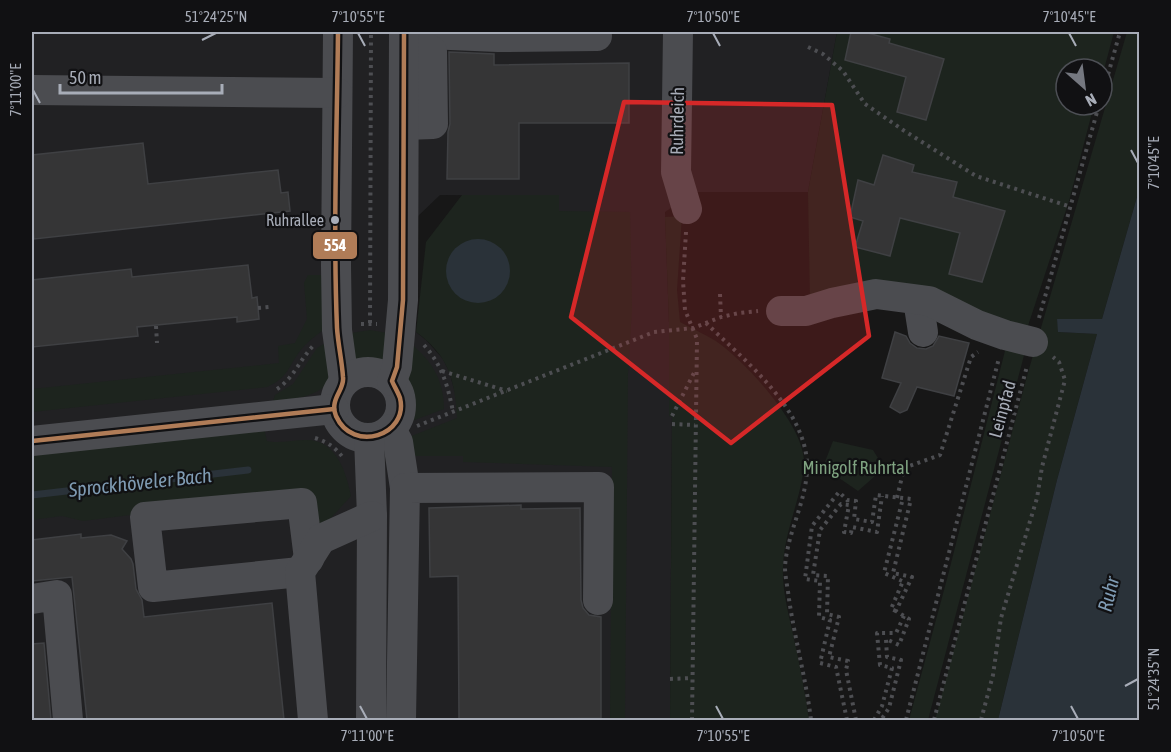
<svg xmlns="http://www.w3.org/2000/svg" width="1171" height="752" font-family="'Asap Condensed',sans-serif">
  <rect width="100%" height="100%" fill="#171717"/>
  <!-- built -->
  <path fill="#212123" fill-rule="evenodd" d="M32 32H837L808 192H695L665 212 669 322V416H672L670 720H32ZM440 195 559 196V211L456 396 449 371 443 359 426 340 416 332 417 217Z"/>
  <!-- green -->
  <g fill="#1d241e">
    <polygon points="837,32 1114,32 1102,77 1102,69 1066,69 1066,105 1094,105 1069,201 1026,332 985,320 810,300 808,192"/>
    <polygon points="1127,32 1139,32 1139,190 1102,319 1057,319 1059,332 1097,334 1057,480 998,720 935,720 1029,369"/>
    <path d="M462 195H559V211L630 212 632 308 628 373 625 720H610L612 467 463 462V456H414L409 437 457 418C455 379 448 355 416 332L426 242Z"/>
    <path d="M682 216 677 290 680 322C694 330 708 335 720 344 748 365 807 428 804 465 801 500 784 531 783 567 782 592 789 615 794 639 800 666 805 693 809 720H670L672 417 669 416V322L665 217Z"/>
    <path d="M308 275H324L322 331C314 337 306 343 300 351 288 367 288 378 267 387L32 412V389L279 363 278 346 295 343 307 319 304 283Z"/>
    <polygon points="370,330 393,334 389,365 370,360 349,364 345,334"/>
    <path d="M332 339C331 351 334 370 328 381 320 397 289 400 273 401L275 395 293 384 317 348Z"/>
    <polygon points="1008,339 1027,344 928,720 909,720 947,579"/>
    <path d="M406 340C430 358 444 378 444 409L412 421 414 406 409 380Z"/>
    <path d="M264 428 267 441C279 444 293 440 305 440 336 439 346 471 351 496L331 518 315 528 312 492 83 521 62 516 32 520V452Z"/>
    <polygon points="833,441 873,450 884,468 858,491 823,467"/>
  </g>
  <!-- water -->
  <g fill="#2a3239">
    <polygon points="1139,190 1139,720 998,720 1057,480 1097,334 1058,332 1057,319 1102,319"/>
    <circle cx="478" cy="271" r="32"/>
  </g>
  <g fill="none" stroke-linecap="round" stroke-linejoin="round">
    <!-- stream -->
    <polyline stroke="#2a3239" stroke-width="7" points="32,495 248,470"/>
  </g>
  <!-- building -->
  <g fill="#353536" stroke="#3f4043" stroke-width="1.5">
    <polygon points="851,32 864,32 890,39 889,43 944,59 926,120 897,112 906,77 845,60"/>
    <polygon points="449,52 494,54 494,65 629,63 629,123 519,123 519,179 447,179 448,132 450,124"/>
    <polygon points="143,143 148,184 278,170 281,193 288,192 290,211 34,239 32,220 32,155"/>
    <polygon points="883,155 914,165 912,172 957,182 953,197 1005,211 982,282 949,274 960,233 900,218 890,256 855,247 863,221 850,217 858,180 874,185"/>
    <polygon points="248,265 252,298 257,297 259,319 237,322 237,317 137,327 138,336 32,347 32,280 131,269 132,277"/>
    <polygon points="895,332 906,336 910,343 917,348 926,349 933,346 939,336 969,343 954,396 917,387 907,410 900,413 890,407 901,383 882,378"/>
    <polygon points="521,505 521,509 580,508 581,600 583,608 589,615 601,617 601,718 459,720 458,576 430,577 429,508"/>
    <polygon points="81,534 81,538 111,535 127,541 122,549 131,559 133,564 136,589 142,600 144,617 272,603 284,720 87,720 72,577 32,581 32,540"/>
    <polygon points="44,643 51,720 32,720 32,644"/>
  </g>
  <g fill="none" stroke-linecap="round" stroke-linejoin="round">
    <!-- path -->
    <g stroke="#4d4e52" stroke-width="4" stroke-dasharray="3 4.5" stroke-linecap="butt">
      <polyline points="808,47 823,54 843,71 865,104 903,130 976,176 1071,207"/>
      <polyline points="1102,96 1120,32"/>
      <polyline points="686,232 683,281 685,310 697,339 692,720"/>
      <polyline points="720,294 721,317"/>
      <polyline points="258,308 269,307"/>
      <polyline points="1039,318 1099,105"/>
      <polyline points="370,323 371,32"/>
      <path d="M706 323C744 360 809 411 807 469 806 503 787 533 785 567 785 577 788 589 789 599 795 640 806 679 811 720"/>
      <polyline points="361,324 377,324"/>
      <polyline points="156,326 157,343"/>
      <path d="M424 345C442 365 448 386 453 412"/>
      <polyline points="442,371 507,391"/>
      <path d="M277 389C294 378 300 359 314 345"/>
      <polyline points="672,416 695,371"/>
      <polyline points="672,424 695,425"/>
      <polyline points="417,426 654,332 693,328 721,317 739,313 758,311"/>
      <path d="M315 438C328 442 336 448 344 459"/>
      <polyline points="897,498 904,468 940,455 971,357 978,352"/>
      <polyline points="902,581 884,573 903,498"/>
      <polyline points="896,611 891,609 903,581"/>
      <polyline points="670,679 692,678"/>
      <polyline points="847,720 836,667 820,663 830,620 819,617 820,581 805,579 812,526 839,492 847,500 856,501 854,519 872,522 876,495 911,499 893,573 912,577 896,611 909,619 899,645 886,639 887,657 901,660 889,708 881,720"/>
      <polyline points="856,720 846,670 848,661 829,657 839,617 827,614 828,576 813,575 820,530 841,504 849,505 844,532 851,533 852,527 877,532 882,496"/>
      <polyline points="874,720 882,706 892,668 880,665 877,633 896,633 904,616"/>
      <polyline points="906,720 999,358"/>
      <polyline points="934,720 1027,366"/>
      <polyline points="981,720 993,675 1001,618 1037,498 1042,467 1065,380 1059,362 1053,357"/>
    </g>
    <!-- minor -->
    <g stroke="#4b4c50" stroke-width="30">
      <polyline points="338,32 336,266 337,330 344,381"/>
      <polyline points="678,32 676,172 687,209"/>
      <polyline points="404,33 498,37 597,36"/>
      <polyline points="32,90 337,93"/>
      <polyline points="404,125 433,124 432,51 404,33"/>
      <polyline points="918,300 923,332"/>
      <polyline points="781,311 806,311 832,303 876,294 929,301 977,325 1005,335 1033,342"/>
      <circle cx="368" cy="405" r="33"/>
      <polyline points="392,381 397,367 403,300 404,32"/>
      <polyline points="391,429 398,442 405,488"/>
      <polyline points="369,438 372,516 371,720"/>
      <polyline points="32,441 334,409"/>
      <polyline points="300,572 153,587 145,517 302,503 309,559"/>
      <polyline points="32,599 57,595 68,720"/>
      <polyline points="313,720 300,572 321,539 372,516"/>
      <polyline points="401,720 405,488 599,487 598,600"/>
    </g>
    <defs>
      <g id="bus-1">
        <path d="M338 32C337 130 333 229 337 328 338 344 342 361 343 377 345 390 329 399 336 416 353 454 409 435 400 398 398 392 394 386 392 381L397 367 403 300 404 32"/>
        <polyline points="32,441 334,409"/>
      </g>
    </defs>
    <!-- bus-1 casing -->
    <use href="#bus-1" stroke="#111113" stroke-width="9"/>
    <!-- bus-1 -->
    <use href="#bus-1" stroke="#b07c57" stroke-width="4.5"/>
  </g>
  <!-- marked area -->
  <path fill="#d62828" fill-opacity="0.2" stroke="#d62828" stroke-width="4.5" stroke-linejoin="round" d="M624 102 832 105 869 336 731 443 571 317Z"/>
  <!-- ticks -->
  <path fill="none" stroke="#a8adb8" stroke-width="2" d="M358 33 365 46M713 33 720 46M1069 33 1076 46M202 40 216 33M33 90 40 103M1131 150 1138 163M1125 686 1138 679M360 706 367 719M716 706 723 719M1071 706 1078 719"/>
  <!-- markers -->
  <circle fill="#a8adb8" stroke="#111113" stroke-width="2" cx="335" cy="220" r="5"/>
  <g text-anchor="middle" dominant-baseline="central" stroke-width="4.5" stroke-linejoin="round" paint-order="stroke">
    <!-- bus labels -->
    <g font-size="16" fill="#a8adb8" stroke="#111113" text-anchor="end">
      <text x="324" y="220">Ruhrallee</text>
    </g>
    <!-- street labels -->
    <g font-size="18" fill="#a8adb8" stroke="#111113">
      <text transform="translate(677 121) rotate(-89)">Ruhrdeich</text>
      <text transform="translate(1002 409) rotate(-75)">Leinpfad</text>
    </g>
    <!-- park labels -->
    <g font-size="18" fill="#7fa381" stroke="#111113">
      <text x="856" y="467">Minigolf Ruhrtal</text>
    </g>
    <!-- water labels -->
    <g font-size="20" font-style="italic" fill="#7f9bb3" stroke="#111113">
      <text transform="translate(140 482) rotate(-6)">Sprockhöveler Bach</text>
      <text transform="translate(1108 594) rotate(-76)">Ruhr</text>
    </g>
  </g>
  <rect stroke="#111113" stroke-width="2" x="312" y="231" width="46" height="29" rx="6" fill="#b07c57"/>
  <g font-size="16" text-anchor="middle" font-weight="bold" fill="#fff">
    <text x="335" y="251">554</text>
  </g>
  <!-- border -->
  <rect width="1171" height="752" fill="none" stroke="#111113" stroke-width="66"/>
  <!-- north arrow -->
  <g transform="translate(1084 87) rotate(152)"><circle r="28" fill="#111113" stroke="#4d4f55" stroke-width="1.5"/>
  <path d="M0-4.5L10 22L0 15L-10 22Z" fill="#757880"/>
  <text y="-9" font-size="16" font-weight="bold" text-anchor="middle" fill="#a8adb8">N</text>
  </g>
  <!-- scale -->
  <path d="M60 84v9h162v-9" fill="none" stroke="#a8adb8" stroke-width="3"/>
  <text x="69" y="84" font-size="18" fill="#a8adb8" stroke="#111113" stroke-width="4.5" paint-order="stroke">50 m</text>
  <rect x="33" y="33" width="1105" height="686" fill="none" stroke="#a8adb8" stroke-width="2"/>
  <g font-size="15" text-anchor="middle" fill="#a8adb8">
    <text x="216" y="22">51°24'25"N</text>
    <text x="358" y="22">7°10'55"E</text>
    <text x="713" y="22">7°10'50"E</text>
    <text x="1069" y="22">7°10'45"E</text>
    <text transform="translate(16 90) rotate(-90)" y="5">7°11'00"E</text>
    <text transform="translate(1154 163) rotate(-90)" y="5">7°10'45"E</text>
    <text transform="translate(1154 679) rotate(-90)" y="5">51°24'35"N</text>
    <text x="367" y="741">7°11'00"E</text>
    <text x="723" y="741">7°10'55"E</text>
    <text x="1078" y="741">7°10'50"E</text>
  </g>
</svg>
